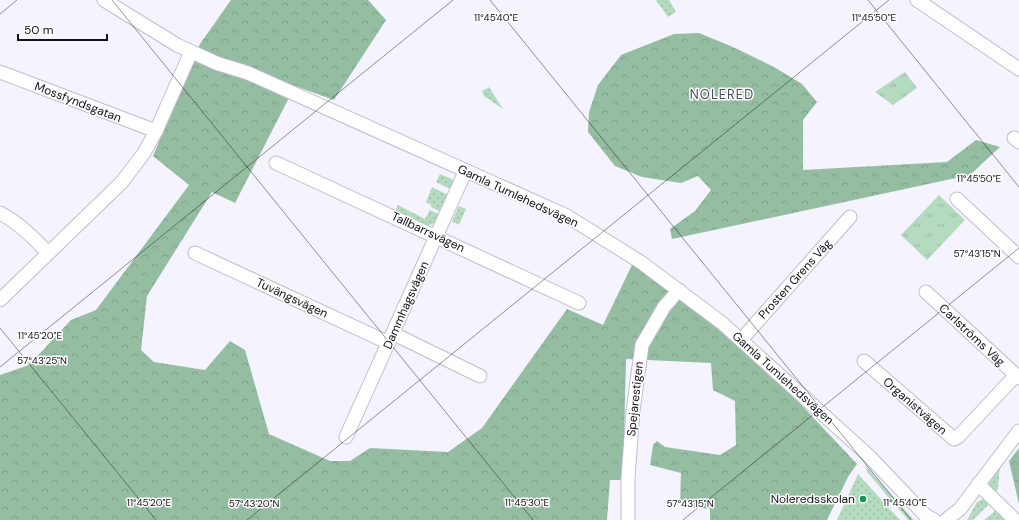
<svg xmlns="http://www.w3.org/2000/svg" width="1019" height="520" font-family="'DM Sans',sans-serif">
  <defs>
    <pattern id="grass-dots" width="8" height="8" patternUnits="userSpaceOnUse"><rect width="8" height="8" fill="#b4dbc0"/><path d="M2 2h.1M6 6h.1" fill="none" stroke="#9abba4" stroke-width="1.8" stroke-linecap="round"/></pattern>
    <pattern id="forest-crowns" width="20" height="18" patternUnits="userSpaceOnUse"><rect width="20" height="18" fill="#95bda1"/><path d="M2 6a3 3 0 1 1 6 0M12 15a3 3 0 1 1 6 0" fill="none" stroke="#80a18a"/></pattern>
    <pattern id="park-tufts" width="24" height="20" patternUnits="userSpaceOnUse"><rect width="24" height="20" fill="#b4dbc0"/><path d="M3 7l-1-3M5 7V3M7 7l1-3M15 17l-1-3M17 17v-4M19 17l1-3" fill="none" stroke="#9abba4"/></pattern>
  </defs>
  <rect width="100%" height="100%" fill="#f5f3fd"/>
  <!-- grass -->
  <g fill="url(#grass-dots)">
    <polygon points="656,0 669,0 676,12 668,17"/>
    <polygon points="489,87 503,109 484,96 482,91"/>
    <polygon points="440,174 454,180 453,186 450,189 436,182"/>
    <polygon points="432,187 450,196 442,213 431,207 431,205 426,202"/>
    <polygon points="398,205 425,219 430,210 441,215 437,222 427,226 395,211"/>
    <polygon points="459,206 466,209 459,225 452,221"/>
    <polygon points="865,465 914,520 908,520 867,472"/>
    <polygon points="1000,465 998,488 995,495 987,484 988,480"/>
    <polygon points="858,474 900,520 837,520"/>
    <polygon points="983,499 990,503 973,520 967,520 977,502"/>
    <polygon points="994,508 1006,520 984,520 994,512"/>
  </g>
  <!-- forest -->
  <g fill="url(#forest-crowns)">
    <polygon points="231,0 368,0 386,20 334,100 295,86 235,203 212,192 147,296 141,350 154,362 205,370 230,341 245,350 269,434 330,461 350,461 370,448 448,452 482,428 567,309 603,325 633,263 726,335 776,378 857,464 848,477 827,520 710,520 710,509 680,506 681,473 650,465 653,445 657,441 665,447 720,455 736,445 735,401 713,390 711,363 626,359 623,480 610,480 607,520 0,520 0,375 29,365 71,320 96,310 189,185 153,156 200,44"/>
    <polygon points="699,33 733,47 774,67 802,84 817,102 803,120 803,170 947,162 976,140 1000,147 970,175 672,239 670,229 695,211 711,190 698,176 681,183 642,177 615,166 588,132 589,112 598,85 621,55 674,34"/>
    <polygon points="1019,448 1019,504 1009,461"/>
  </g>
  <!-- park -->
  <g fill="url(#park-tufts)">
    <polygon points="905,72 917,88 893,105 875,92"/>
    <polygon points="939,195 965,220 927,260 901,235"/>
  </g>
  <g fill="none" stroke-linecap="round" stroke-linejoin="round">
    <defs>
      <g id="street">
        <polyline points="104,0 177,45 216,63 248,73 567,216 642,263 722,323 869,456 925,515 934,520"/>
        <polyline points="917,0 1019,69"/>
        <polyline points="0,72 156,131"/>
        <polyline points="1014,138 1019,142"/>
        <polyline points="276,163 579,303"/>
        <polyline points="957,199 1019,257"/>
        <path d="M0 213C19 223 34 238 48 253"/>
        <polyline points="195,253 389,343"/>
        <polyline points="926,292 1019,378"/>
        <polyline points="0,300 122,182 144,153 156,131 191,52"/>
        <polyline points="394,334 480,376"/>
        <polyline points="741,340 850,217"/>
        <polyline points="864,361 954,439 958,437 1016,375"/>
        <polyline points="346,437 465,172"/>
        <polyline points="978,484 1015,520"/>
        <polyline points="628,520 628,478 633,411 642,345 664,307 679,290"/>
        <polyline points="946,520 960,509 1019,431"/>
      </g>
    </defs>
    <!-- street casing -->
    <use href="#street" stroke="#c0bcd2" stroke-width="15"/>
    <!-- street -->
    <use href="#street" stroke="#fff" stroke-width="13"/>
  </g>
  <!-- ticks -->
  <path fill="none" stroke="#131119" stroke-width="1" stroke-opacity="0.45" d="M112 0 533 520M490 0 911 520M868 0 1019 187M0 14 17 0M0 328 156 520M0 367 453 0M247 520 889 0M683 520 1019 248"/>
  <!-- markers -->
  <circle fill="#149756" stroke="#fff" stroke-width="1.5" cx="863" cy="499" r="4"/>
  <g text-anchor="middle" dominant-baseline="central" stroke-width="3" stroke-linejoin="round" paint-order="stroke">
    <!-- street labels -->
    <g font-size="12" fill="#131119" stroke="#fff">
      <text transform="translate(78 102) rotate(21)">Mossfyndsgatan</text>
      <text transform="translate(518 196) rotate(25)">Gamla Tumlehedsvägen</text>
      <text transform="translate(428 232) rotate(25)">Tallbarrsvägen</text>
      <text transform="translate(795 279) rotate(-48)">Prosten Grens Väg</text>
      <text transform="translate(292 298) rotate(25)">Tuvängsvägen</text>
      <text transform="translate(406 305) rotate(-66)">Dammhagsvägen</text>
      <text transform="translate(972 335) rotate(43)">Carlströms Väg</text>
      <text transform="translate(783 378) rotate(42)">Gamla Tumlehedsvägen</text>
      <text transform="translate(635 399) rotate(-84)">Spejarestigen</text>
      <text transform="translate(915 406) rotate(41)">Organistvägen</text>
    </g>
    <!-- poi labels -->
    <g font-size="12" fill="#131119" stroke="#fff" text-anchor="end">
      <text x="855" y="499">Noleredsskolan</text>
    </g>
    <!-- neighbourhood labels -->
    <g font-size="13" letter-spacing="1" fill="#504c5f" stroke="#fff">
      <text x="722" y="94">NOLERED</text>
    </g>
  </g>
  <g font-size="10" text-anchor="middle" fill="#131119" stroke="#fff" stroke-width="3" stroke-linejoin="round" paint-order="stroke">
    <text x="496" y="21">11°45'40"E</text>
    <text x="874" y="21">11°45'50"E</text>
    <text x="979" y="182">11°45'50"E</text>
    <text x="977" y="257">57°43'15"N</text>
    <text x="40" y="339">11°45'20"E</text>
    <text x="42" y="364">57°43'25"N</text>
    <text x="149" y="506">11°45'20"E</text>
    <text x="527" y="506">11°45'30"E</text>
    <text x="905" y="506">11°45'40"E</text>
    <text x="254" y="507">57°43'20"N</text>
    <text x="690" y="507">57°43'15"N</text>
  </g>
  <!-- scale -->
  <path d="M18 34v6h89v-6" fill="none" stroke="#131119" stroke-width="2"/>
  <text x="24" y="34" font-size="12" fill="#131119" stroke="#ffffff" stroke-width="3" paint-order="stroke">50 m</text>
</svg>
